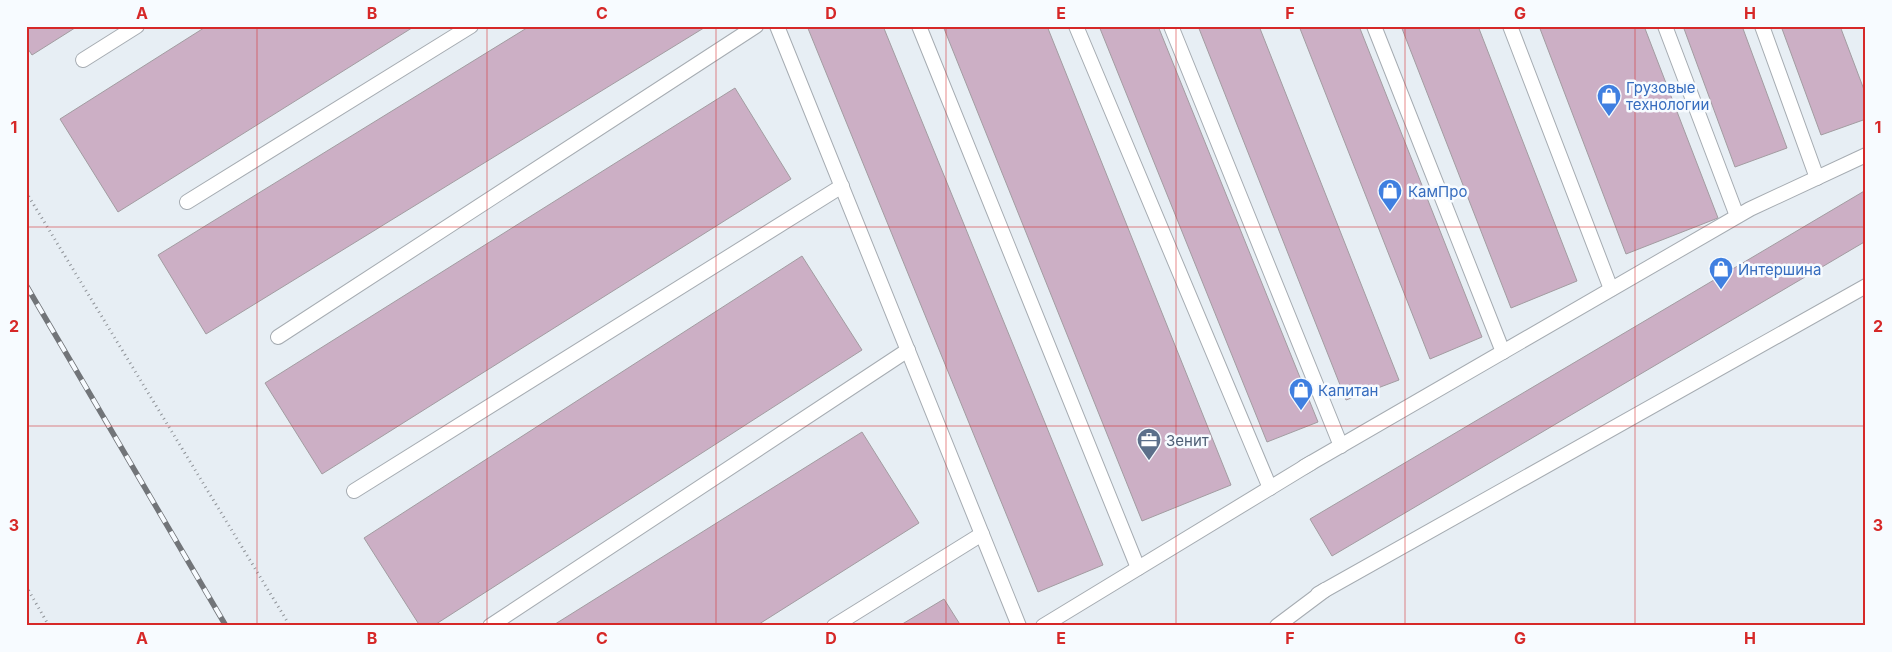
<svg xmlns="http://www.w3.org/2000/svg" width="1892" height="652" font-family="Inter,sans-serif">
  <rect width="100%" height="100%" fill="#e7eef4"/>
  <!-- building -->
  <g fill="#ccafc5" stroke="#a29ca1">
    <polygon points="26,26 78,26 32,55 26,46"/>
    <polygon points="207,26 415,26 118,212 60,119"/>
    <polygon points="530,26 707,26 206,334 158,255"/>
    <polygon points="807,26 883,26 1103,565 1038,592"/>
    <polygon points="943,26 1047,26 1231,485 1142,521"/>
    <polygon points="1099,26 1158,26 1318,422 1267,442"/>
    <polygon points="1198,26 1259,26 1399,380 1346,400"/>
    <polygon points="1299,26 1359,26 1482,337 1430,359"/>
    <polygon points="1401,26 1478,26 1577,281 1511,308"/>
    <polygon points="1539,26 1644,26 1718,218 1626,254"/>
    <polygon points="1683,26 1742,26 1787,148 1735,167"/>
    <polygon points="1781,26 1840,26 1866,95 1866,119 1821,135"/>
    <polygon points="735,88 791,179 322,474 265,383"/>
    <polygon points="1866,190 1866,241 1332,556 1310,519"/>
    <polygon points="802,256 862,350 433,626 420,626 364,538"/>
    <polygon points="862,432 919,523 756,626 552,626"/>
    <polygon points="944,599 961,626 899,626"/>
  </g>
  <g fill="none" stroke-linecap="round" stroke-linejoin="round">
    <defs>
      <g id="service">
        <polyline points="777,26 1019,626"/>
        <polyline points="919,26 1138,568"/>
        <polyline points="1076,26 1270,488"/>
        <polyline points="1171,26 1341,446"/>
        <polyline points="1374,26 1503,352"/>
        <polyline points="1510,26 1611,289"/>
        <polyline points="1665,26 1737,216"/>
        <polyline points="1762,26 1817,178"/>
        <polyline points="83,60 137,26"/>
        <polyline points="187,202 471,26"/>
        <polyline points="278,337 756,26"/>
        <polyline points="1304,467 1750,209 1866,155"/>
        <polyline points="354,491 842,186"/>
        <polyline points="1318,594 1866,286"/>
        <polyline points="490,626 908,350"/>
        <polyline points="834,626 982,534"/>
        <polyline points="1043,626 1311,463"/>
        <polyline points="1277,626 1325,590"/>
      </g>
    </defs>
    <!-- service casing -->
    <use href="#service" stroke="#a6acb2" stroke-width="16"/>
    <!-- path -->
    <g stroke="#909499" stroke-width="3" stroke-dasharray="1 4" stroke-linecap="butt">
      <polyline points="26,192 290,626"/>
      <polyline points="26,586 49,626"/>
    </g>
    <!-- service -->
    <use href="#service" stroke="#fff" stroke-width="14"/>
    <defs>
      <polyline id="rail" points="26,285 226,626"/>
    </defs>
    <!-- rail casing -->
    <use href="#rail" stroke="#727579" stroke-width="5.5"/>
    <!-- rail -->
    <use href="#rail" stroke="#f7fbff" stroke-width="4" stroke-dasharray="11" stroke-linecap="butt"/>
  </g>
  <!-- grid -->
  <path fill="none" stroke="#d62828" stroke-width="1" stroke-opacity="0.55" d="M257 26V626M487 26V626M716 26V626M946 26V626M1176 26V626M1405 26V626M1635 26V626M26 227H1866M26 426H1866"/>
  <!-- icons -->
  <defs>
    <symbol id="shop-pin" viewBox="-11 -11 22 30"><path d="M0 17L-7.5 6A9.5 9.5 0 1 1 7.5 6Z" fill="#3f7fe0" stroke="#f7fbff"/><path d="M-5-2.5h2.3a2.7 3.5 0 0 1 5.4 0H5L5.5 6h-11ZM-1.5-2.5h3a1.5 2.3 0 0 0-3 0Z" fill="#fff"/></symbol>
    <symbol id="office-pin" viewBox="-11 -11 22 30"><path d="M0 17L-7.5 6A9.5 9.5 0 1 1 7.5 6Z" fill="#5c6f8a" stroke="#f7fbff"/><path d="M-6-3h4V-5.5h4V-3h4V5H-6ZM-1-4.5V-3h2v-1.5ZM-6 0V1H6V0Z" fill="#fff"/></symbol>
  </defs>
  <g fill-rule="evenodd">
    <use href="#shop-pin" x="1595" y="82" width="28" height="38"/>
    <use href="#shop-pin" x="1376" y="177" width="28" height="38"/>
    <use href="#shop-pin" x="1707" y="255" width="28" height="38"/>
    <use href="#shop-pin" x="1287" y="376" width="28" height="38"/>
    <use href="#office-pin" x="1135" y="426" width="28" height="38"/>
  </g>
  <g text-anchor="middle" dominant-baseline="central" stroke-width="5" stroke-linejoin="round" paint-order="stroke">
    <!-- shop labels -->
    <g font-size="15" fill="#366cbe" stroke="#f7fbff" text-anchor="start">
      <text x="1626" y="87">Грузовые<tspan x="1626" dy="17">технологии</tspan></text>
      <text x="1408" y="191">КамПро</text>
      <text x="1738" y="269">Интершина</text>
      <text x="1318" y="390">Капитан</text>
    </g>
    <!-- service labels -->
    <g font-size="15" fill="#4e5e75" stroke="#f7fbff" text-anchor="start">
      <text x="1166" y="440">Зенит</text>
    </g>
  </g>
  <!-- border -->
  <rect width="1892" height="652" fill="none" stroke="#f7fbff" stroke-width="55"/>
  <rect x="28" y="28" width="1836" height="596" fill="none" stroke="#d62828" stroke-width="2"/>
  <g font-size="16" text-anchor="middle" font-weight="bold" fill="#d62828">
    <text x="142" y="19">A</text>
    <text x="372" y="19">B</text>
    <text x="602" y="19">C</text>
    <text x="831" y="19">D</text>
    <text x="1061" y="19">E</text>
    <text x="1290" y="19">F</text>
    <text x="1520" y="19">G</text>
    <text x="1750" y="19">H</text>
    <text x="14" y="133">1</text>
    <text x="1878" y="133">1</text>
    <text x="14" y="332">2</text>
    <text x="1878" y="332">2</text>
    <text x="14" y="531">3</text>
    <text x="1878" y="531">3</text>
    <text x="142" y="644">A</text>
    <text x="372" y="644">B</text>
    <text x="602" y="644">C</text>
    <text x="831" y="644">D</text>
    <text x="1061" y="644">E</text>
    <text x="1290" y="644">F</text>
    <text x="1520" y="644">G</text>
    <text x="1750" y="644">H</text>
  </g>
</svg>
